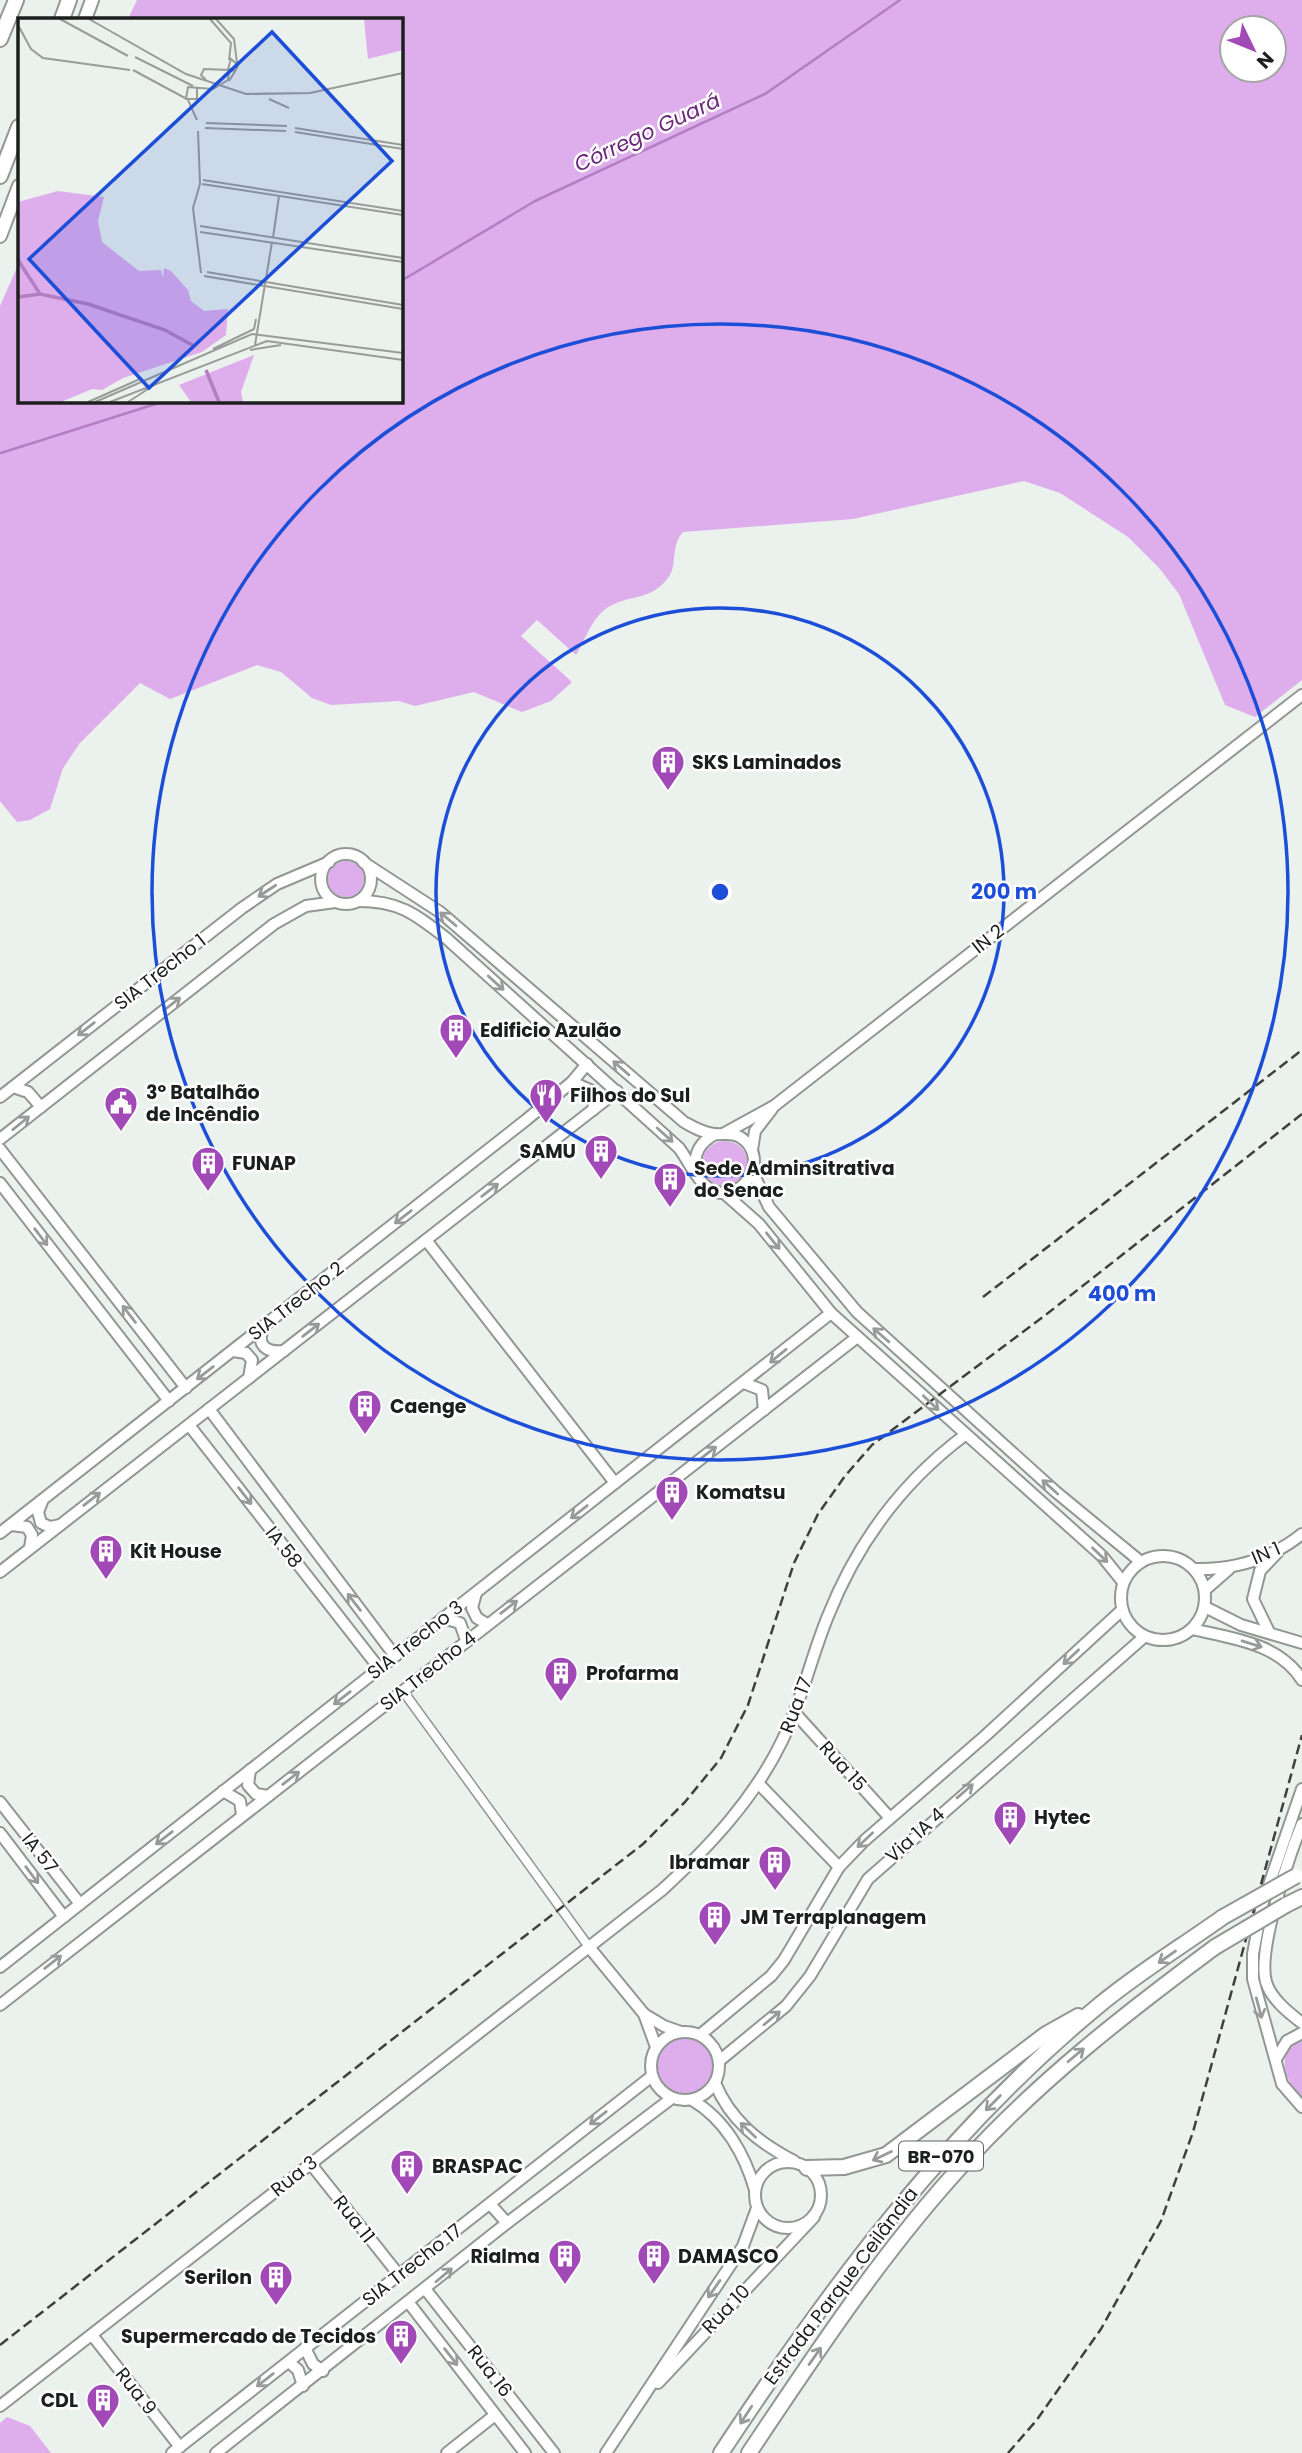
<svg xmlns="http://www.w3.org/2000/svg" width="1302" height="2453" font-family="Poppins,sans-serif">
  <rect width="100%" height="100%" fill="#ebf1ed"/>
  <!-- green -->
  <g fill="#deadeb" fill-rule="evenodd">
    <path d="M137 0H1302V680L1255 717 1225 705 1179 594 1160 569 1128 537 1060 493 1024 481 853 519 683 532C670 546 678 565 668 578 650 601 633 594 610 606 593 615 585 640 576 655L537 620 521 636 572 682 551 701 522 712 474 692 415 706 399 701 331 705 312 698 281 672 257 665 170 699 140 683 80 743 63 768 50 809 30 820 17 822 0 801V306L19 263V401H401V19H128ZM1274 28V70H1232V28Z"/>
    <circle cx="346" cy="879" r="18"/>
    <circle cx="725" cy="1164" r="23"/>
    <circle cx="685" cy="2066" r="30"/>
    <path d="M1302 2038V2099C1284 2080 1274 2053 1302 2038Z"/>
    <polygon points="7,2417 30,2426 51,2453 0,2453 0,2423"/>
  </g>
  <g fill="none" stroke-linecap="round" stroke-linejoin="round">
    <!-- stream -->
    <g stroke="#b47ec2" stroke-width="2.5">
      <polyline points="401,281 535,201 765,94 900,0"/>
      <polyline points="1,453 165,401"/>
    </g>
    <defs>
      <polyline id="street" points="403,1691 589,1947"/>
      <g id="secondary">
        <circle cx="346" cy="879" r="25"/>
        <path d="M358 901C399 901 414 913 446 938L679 1148C688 1160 696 1179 707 1187 739 1211 774 1158 740 1137 731 1132 723 1135 714 1134 703 1133 693 1127 684 1122L440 912 363 862"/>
        <polyline points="572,1082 590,1090 595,1099 593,1110"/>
        <polyline points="13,1087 28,1092 41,1107"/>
        <polyline points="0,1097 242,908 277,884 329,862"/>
        <polyline points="725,1133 774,1106 1302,695"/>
        <polyline points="0,1139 274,924 306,906 335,902"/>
        <polyline points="0,1149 186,1388"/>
        <polyline points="752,1150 755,1131 772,1109"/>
        <path d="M695 1169C694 1153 700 1142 715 1134"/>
        <polyline points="753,1173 769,1207 857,1312 1056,1492 1141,1562"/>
        <polyline points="0,1183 169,1401"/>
        <polyline points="724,1193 759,1224 831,1313 1102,1556 1123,1582"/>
        <polyline points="426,1240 615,1483"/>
        <path d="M264 1326C255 1345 266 1353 284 1351"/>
        <polyline points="233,1351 246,1353 252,1360 249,1378"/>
        <polyline points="744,1383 762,1390 764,1410"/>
        <polyline points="209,1409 395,1656"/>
        <polyline points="189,1425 379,1668"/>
        <polyline points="42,1502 38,1512 41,1523 50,1527 60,1525"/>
        <polyline points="11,1525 27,1527 32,1535 30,1548"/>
        <polyline points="0,1533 526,1120 572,1082 587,1064"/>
        <circle cx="1163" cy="1598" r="42"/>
        <path d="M1194 1569C1233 1570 1271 1559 1302 1534"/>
        <polyline points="0,1572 617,1091"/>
        <polyline points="1205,1590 1229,1569"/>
        <polyline points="476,1593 472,1608 477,1618 487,1624"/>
        <polyline points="1205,1607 1241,1625 1302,1643"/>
        <polyline points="443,1618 460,1623 466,1640"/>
        <path d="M1192 1629C1231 1638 1279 1643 1302 1680"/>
        <polyline points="1269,1632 1253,1599 1260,1571 1277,1553"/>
        <polyline points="795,1713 890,1818"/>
        <polyline points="250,1770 248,1785 256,1794 268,1796"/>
        <polyline points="758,1783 839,1867"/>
        <polyline points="1302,1789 1262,1905 1253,1954 1253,1979 1282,2084 1302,2107"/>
        <polyline points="223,1791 240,1801 242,1815"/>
        <polyline points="0,1802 80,1904"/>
        <path d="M1302 1824C1289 1856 1257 1950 1266 1982 1271 1999 1289 2013 1302 2023"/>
        <polyline points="0,1833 64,1917"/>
        <polyline points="589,1947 644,2014 656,2047"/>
        <polyline points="0,1967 831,1313"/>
        <polyline points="0,2005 856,1338"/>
        <polyline points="644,2014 664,2026 681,2032"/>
        <circle cx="685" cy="2066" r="34"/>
        <polyline points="700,2035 771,1976 784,1960 839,1867 864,1841 985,1736 1122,1610"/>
        <polyline points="1276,2059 1287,2041 1302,2033"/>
        <polyline points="719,2061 786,2006 810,1976 868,1879 1144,1637"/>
        <path d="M715 2083C730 2120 759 2143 794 2161"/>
        <path d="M692 2100C725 2119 745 2155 755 2190"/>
        <circle cx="788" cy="2195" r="33"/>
        <polyline points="310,2163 399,2275"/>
        <polyline points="490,2204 507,2223"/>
        <polyline points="426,2290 554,2453"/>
        <polyline points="409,2303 525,2453"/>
        <polyline points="92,2335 180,2447"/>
        <polyline points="305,2348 313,2364 323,2371"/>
        <polyline points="289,2362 298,2370 303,2386"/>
        <polyline points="658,2383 814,2217"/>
        <path d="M0 2406 662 1890C709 1847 754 1799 782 1741 802 1701 811 1657 828 1616 857 1543 902 1482 965 1435"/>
        <polyline points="172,2453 652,2076"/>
        <polyline points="216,2453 507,2223 672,2098"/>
        <polyline points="447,2453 495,2415"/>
        <polyline points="606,2453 743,2246 757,2208"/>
      </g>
      <g id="primary">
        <polyline points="85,19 92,0"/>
        <polyline points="0,236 19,186"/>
      </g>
      <g id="highway">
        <polyline points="62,19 69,0"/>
        <polyline points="0,39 16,0"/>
        <polyline points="0,176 19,127"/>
        <polyline points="1286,1905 1302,1897"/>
        <polyline points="807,2168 844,2167 886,2155 1046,2034 1078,2016"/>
        <path d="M721 2453C829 2289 945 2133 1097 2007 1136 1974 1181 1947 1223 1917"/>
        <path d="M749 2453C816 2353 883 2251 965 2162 1040 2080 1126 2013 1215 1947"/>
      </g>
    </defs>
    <!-- street casing -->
    <use href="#street" stroke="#919793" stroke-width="11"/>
    <!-- secondary casing -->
    <use href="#secondary" stroke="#919793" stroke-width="14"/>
    <!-- primary casing -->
    <use href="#primary" stroke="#919793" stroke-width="16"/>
    <!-- highway casing -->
    <use href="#highway" stroke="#919793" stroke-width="18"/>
    <!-- street -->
    <use href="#street" stroke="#fff" stroke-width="8"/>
    <!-- secondary -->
    <use href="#secondary" stroke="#fff" stroke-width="10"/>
    <!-- primary -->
    <use href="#primary" stroke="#fff" stroke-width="12"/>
    <!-- highway -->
    <use href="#highway" stroke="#fff" stroke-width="14"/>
    <!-- rail -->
    <g stroke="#3e4140" stroke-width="2.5" stroke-dasharray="10 5" stroke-linecap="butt">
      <polyline points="983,1297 1302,1050"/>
      <polyline points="0,2345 643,1844 685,1802 721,1758 748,1705 794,1563 818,1514 845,1476 872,1445 1043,1317 1302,1114"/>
      <polyline points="1008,2453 1036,2421 1101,2329 1161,2221 1193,2132 1302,1735"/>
    </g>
    <defs>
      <g id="highway-bridge">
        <polyline points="1223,1917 1296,1876"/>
        <polyline points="1215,1947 1286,1905"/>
      </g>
    </defs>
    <!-- highway-bridge casing -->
    <use href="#highway-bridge" stroke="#919793" stroke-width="18" stroke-linecap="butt"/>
    <!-- highway-bridge -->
    <use href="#highway-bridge" stroke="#fff" stroke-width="14"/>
  </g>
  <!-- one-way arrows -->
  <defs><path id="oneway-shaft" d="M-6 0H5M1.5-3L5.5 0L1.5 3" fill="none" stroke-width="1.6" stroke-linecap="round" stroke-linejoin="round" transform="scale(1.75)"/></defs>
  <g stroke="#999a9a">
    <use href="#oneway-shaft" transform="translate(267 891) rotate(147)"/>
    <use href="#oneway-shaft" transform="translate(448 919) rotate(-140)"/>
    <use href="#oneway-shaft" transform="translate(496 983) rotate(42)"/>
    <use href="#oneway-shaft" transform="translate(172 1004) rotate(-38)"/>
    <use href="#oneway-shaft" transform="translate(86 1029) rotate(142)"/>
    <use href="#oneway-shaft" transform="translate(621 1068) rotate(-139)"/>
    <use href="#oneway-shaft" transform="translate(21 1123) rotate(-39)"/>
    <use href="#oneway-shaft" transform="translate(665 1135) rotate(42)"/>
    <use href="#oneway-shaft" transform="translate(490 1190) rotate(-38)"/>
    <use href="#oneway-shaft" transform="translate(403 1217) rotate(142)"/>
    <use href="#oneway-shaft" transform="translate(41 1237) rotate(53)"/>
    <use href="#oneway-shaft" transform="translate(773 1241) rotate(51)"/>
    <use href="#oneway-shaft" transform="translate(129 1314) rotate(-128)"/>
    <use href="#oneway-shaft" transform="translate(311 1330) rotate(-38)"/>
    <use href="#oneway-shaft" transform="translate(881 1335) rotate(-139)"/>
    <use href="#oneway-shaft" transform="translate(778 1356) rotate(141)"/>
    <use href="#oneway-shaft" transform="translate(205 1373) rotate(142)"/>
    <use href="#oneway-shaft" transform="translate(931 1403) rotate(43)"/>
    <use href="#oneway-shaft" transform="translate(708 1453) rotate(-38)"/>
    <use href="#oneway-shaft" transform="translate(1050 1487) rotate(-138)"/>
    <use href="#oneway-shaft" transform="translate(245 1496) rotate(52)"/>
    <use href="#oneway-shaft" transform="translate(92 1499) rotate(-38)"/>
    <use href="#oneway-shaft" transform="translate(579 1512) rotate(142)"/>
    <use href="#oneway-shaft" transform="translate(1100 1555) rotate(44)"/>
    <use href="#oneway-shaft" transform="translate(354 1602) rotate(-128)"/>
    <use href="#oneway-shaft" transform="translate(509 1607) rotate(-38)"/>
    <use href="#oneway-shaft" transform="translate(1252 1644) rotate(17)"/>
    <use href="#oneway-shaft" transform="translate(1071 1657) rotate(137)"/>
    <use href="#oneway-shaft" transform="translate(342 1698) rotate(142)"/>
    <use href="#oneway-shaft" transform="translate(291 1778) rotate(-38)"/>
    <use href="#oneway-shaft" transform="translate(965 1791) rotate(-41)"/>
    <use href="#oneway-shaft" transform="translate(164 1838) rotate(142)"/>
    <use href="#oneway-shaft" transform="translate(865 1840) rotate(137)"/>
    <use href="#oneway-shaft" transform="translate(32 1875) rotate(53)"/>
    <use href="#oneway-shaft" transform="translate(1167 1957) rotate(145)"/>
    <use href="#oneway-shaft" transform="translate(53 1962) rotate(-38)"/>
    <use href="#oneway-shaft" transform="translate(1259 2008) rotate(75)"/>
    <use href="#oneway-shaft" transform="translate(772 2018) rotate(-40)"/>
    <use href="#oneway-shaft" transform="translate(1076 2055) rotate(-40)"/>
    <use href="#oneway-shaft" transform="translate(993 2103) rotate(135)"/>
    <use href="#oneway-shaft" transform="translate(598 2118) rotate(142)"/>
    <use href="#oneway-shaft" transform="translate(748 2130) rotate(-136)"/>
    <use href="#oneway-shaft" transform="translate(882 2156) rotate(155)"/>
    <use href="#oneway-shaft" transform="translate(444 2275) rotate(-40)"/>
    <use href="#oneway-shaft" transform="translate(714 2289) rotate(125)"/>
    <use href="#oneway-shaft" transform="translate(815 2356) rotate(-55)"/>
    <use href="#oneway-shaft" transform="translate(451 2357) rotate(52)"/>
    <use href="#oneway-shaft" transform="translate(265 2380) rotate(142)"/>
    <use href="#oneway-shaft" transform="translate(746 2415) rotate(123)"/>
  </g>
  <!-- distance rings -->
  <g fill="none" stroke="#1d4ed8" stroke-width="3.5">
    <circle cx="720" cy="892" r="284"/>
    <circle cx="720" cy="892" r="568"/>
  </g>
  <!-- icons -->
  <defs>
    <symbol id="building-pin" viewBox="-11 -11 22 30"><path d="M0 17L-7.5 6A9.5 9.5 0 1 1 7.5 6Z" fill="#a149b6" stroke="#fff"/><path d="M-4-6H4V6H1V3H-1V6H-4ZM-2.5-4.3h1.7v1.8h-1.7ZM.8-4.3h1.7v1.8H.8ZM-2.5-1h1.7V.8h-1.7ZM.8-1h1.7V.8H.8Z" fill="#fff"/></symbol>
    <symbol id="restaurant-pin" viewBox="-11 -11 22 30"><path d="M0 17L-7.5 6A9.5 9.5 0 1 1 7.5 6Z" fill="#a149b6" stroke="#fff"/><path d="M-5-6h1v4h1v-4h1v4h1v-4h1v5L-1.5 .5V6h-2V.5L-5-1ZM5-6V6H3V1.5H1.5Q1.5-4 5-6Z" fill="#fff"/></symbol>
    <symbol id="civic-pin" viewBox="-11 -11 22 30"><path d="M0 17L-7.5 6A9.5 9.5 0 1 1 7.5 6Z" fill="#a149b6" stroke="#fff"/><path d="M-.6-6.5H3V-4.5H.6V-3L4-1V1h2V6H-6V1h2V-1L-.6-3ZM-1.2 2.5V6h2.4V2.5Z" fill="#fff"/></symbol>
  </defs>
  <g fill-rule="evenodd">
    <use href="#building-pin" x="649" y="743" width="38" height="52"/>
    <use href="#building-pin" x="437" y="1011" width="38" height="52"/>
    <use href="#restaurant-pin" x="527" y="1076" width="38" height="52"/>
    <use href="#civic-pin" x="102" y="1084" width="38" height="52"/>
    <use href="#building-pin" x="582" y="1132" width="38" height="52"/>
    <use href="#building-pin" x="189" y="1144" width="38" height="52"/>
    <use href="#building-pin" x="651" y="1160" width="38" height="52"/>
    <use href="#building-pin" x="346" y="1387" width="38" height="52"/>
    <use href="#building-pin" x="653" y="1473" width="38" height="52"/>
    <use href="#building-pin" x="87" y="1532" width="38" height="52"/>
    <use href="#building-pin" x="542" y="1654" width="38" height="52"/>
    <use href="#building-pin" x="991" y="1798" width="38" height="52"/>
    <use href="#building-pin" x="756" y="1843" width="38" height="52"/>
    <use href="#building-pin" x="696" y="1898" width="38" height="52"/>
    <use href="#building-pin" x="388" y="2147" width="38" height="52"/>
    <use href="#building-pin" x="546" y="2237" width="38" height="52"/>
    <use href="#building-pin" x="635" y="2237" width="38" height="52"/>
    <use href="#building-pin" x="257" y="2258" width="38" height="52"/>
    <use href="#building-pin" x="382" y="2317" width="38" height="52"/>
    <use href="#building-pin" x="84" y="2381" width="38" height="52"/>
  </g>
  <g text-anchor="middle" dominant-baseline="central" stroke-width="5" stroke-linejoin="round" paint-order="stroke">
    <!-- shield labels -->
    <rect fill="#fff" stroke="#616262" stroke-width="2" x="899" y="2141.5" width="84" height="29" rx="5"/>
    <g font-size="18" font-weight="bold" fill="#1d1f1e">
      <text x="941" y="2156">BR-070</text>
    </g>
    <!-- poi labels -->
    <g font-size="19" font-weight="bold" fill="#1d1f1e" stroke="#fff" text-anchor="start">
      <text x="692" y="762">SKS Laminados</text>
      <text x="480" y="1030">Edificio Azulão</text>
      <text x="146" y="1092">3º Batalhão<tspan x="146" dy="22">de Incêndio</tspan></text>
      <text x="570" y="1095">Filhos do Sul</text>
      <text x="576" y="1151" text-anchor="end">SAMU</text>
      <text x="232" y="1163">FUNAP</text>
      <text x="694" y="1168">Sede Adminsitrativa<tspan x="694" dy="22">do Senac</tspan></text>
      <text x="390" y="1406">Caenge</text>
      <text x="696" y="1492">Komatsu</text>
      <text x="130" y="1551">Kit House</text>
      <text x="586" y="1673">Profarma</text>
      <text x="1034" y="1817">Hytec</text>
      <text x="750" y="1862" text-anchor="end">Ibramar</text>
      <text x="740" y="1917">JM Terraplanagem</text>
      <text x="432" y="2166">BRASPAC</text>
      <text x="540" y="2256" text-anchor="end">Rialma</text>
      <text x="678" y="2256">DAMASCO</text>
      <text x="252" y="2277" text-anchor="end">Serilon</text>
      <text x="376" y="2336" text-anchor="end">Supermercado de Tecidos</text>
      <text x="78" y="2400" text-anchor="end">CDL</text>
    </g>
    <!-- street labels -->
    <g font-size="19" fill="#1d1f1e" stroke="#fff">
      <text transform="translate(988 939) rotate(-38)">IN 2</text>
      <text transform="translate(160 972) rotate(-38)">SIA Trecho 1</text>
      <text transform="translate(296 1301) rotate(-38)">SIA Trecho 2</text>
      <text transform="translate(284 1547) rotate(52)">IA 58</text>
      <text transform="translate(1266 1553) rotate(-23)">IN 1</text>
      <text transform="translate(415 1640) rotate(-38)">SIA Trecho 3</text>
      <text transform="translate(428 1671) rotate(-38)">SIA Trecho 4</text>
      <text transform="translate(796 1705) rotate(-69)">Rua 17</text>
      <text transform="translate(843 1766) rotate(48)">Rua 15</text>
      <text transform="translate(915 1835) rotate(-42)">Via 1A 4</text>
      <text transform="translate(40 1853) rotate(52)">IA 57</text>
      <text transform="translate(294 2176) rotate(-38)">Rua 3</text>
      <text transform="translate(354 2219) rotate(52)">Rua 11</text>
      <text transform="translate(412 2265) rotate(-38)">SIA Trecho 17</text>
      <text transform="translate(841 2286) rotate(-53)">Estrada Parque Ceilândia</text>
      <text transform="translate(726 2309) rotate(-46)">Rua 10</text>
      <text transform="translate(490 2371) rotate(52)">Rua 16</text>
      <text transform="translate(136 2391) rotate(52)">Rua 9</text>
    </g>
    <!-- water labels -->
    <g font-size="21" font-style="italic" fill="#6a277a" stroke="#fff">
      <text transform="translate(647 132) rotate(-25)">Córrego Guará</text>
    </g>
  </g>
  <!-- overview -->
  <g transform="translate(18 18)">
    <rect width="385" height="385" fill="#ebf1ed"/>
    <path d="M346 1H385V32L350 41ZM40 173 86 179 80 203 84 224 121 253 143 252 145 260 146 250 153 253 170 272 173 283 186 293 210 291 208 317 184 334 105 360 84 372 74 371 43 384H0V184ZM236 337 223 374 225 384H173L161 367Z" fill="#deadeb"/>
    <path fill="none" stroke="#b47ec2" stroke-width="3.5" d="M0 242 22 276M0 279 22 276 70 286 147 312 176 328M188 352 201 384"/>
    <path fill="none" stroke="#999d9a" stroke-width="2" d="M42 1 110 38M71 1 168 56 228 76 292 75 385 55M192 1 213 25 211 42M198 1 216 21 219 45M0 7 13 31 25 40 112 52M117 39 175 68M115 52 167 80M188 62 183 57 186 51 211 52M211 63 219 50 220 47 213 41 210 51 217 53M179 70V81H168L170 69 195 71 210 62 211 52M251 81 271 90M170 82 179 102M188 105 269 108M187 110 268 113M277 110 385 127M180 113 182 166 175 190 183 255M277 114 385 131M185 162 385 193M184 166 385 197M182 208 385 240M182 214 385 244M255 220 261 178M189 254 385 287M186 258 385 291M237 327 254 224M195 331 236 311 238 301M232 332 263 327M70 384 122 361M77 384 234 316 385 335M92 384 249 323 385 342M110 384 130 371"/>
    <path fill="#1d4ed8" fill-opacity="0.15" stroke="#1d4ed8" stroke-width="3.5" d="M254 14 374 143 131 370 11 241Z"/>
    <rect width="385" height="385" fill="none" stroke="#1d1f1e" stroke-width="3.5"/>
  </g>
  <circle cx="720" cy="892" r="10" fill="#1d4ed8" stroke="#fff" stroke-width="3.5"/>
  <g font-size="21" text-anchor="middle" font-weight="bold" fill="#1d4ed8" stroke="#fff" stroke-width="5" stroke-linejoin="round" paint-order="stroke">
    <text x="1004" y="899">200 m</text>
    <text x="1122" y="1301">400 m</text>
  </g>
  <!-- north arrow -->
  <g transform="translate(1253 49) rotate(133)"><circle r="33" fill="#ffffff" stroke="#a5a5a5" stroke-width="2"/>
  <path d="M0-5L12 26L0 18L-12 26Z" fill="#a149b6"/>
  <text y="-10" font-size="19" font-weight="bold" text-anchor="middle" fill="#1d1f1e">N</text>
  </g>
</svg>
